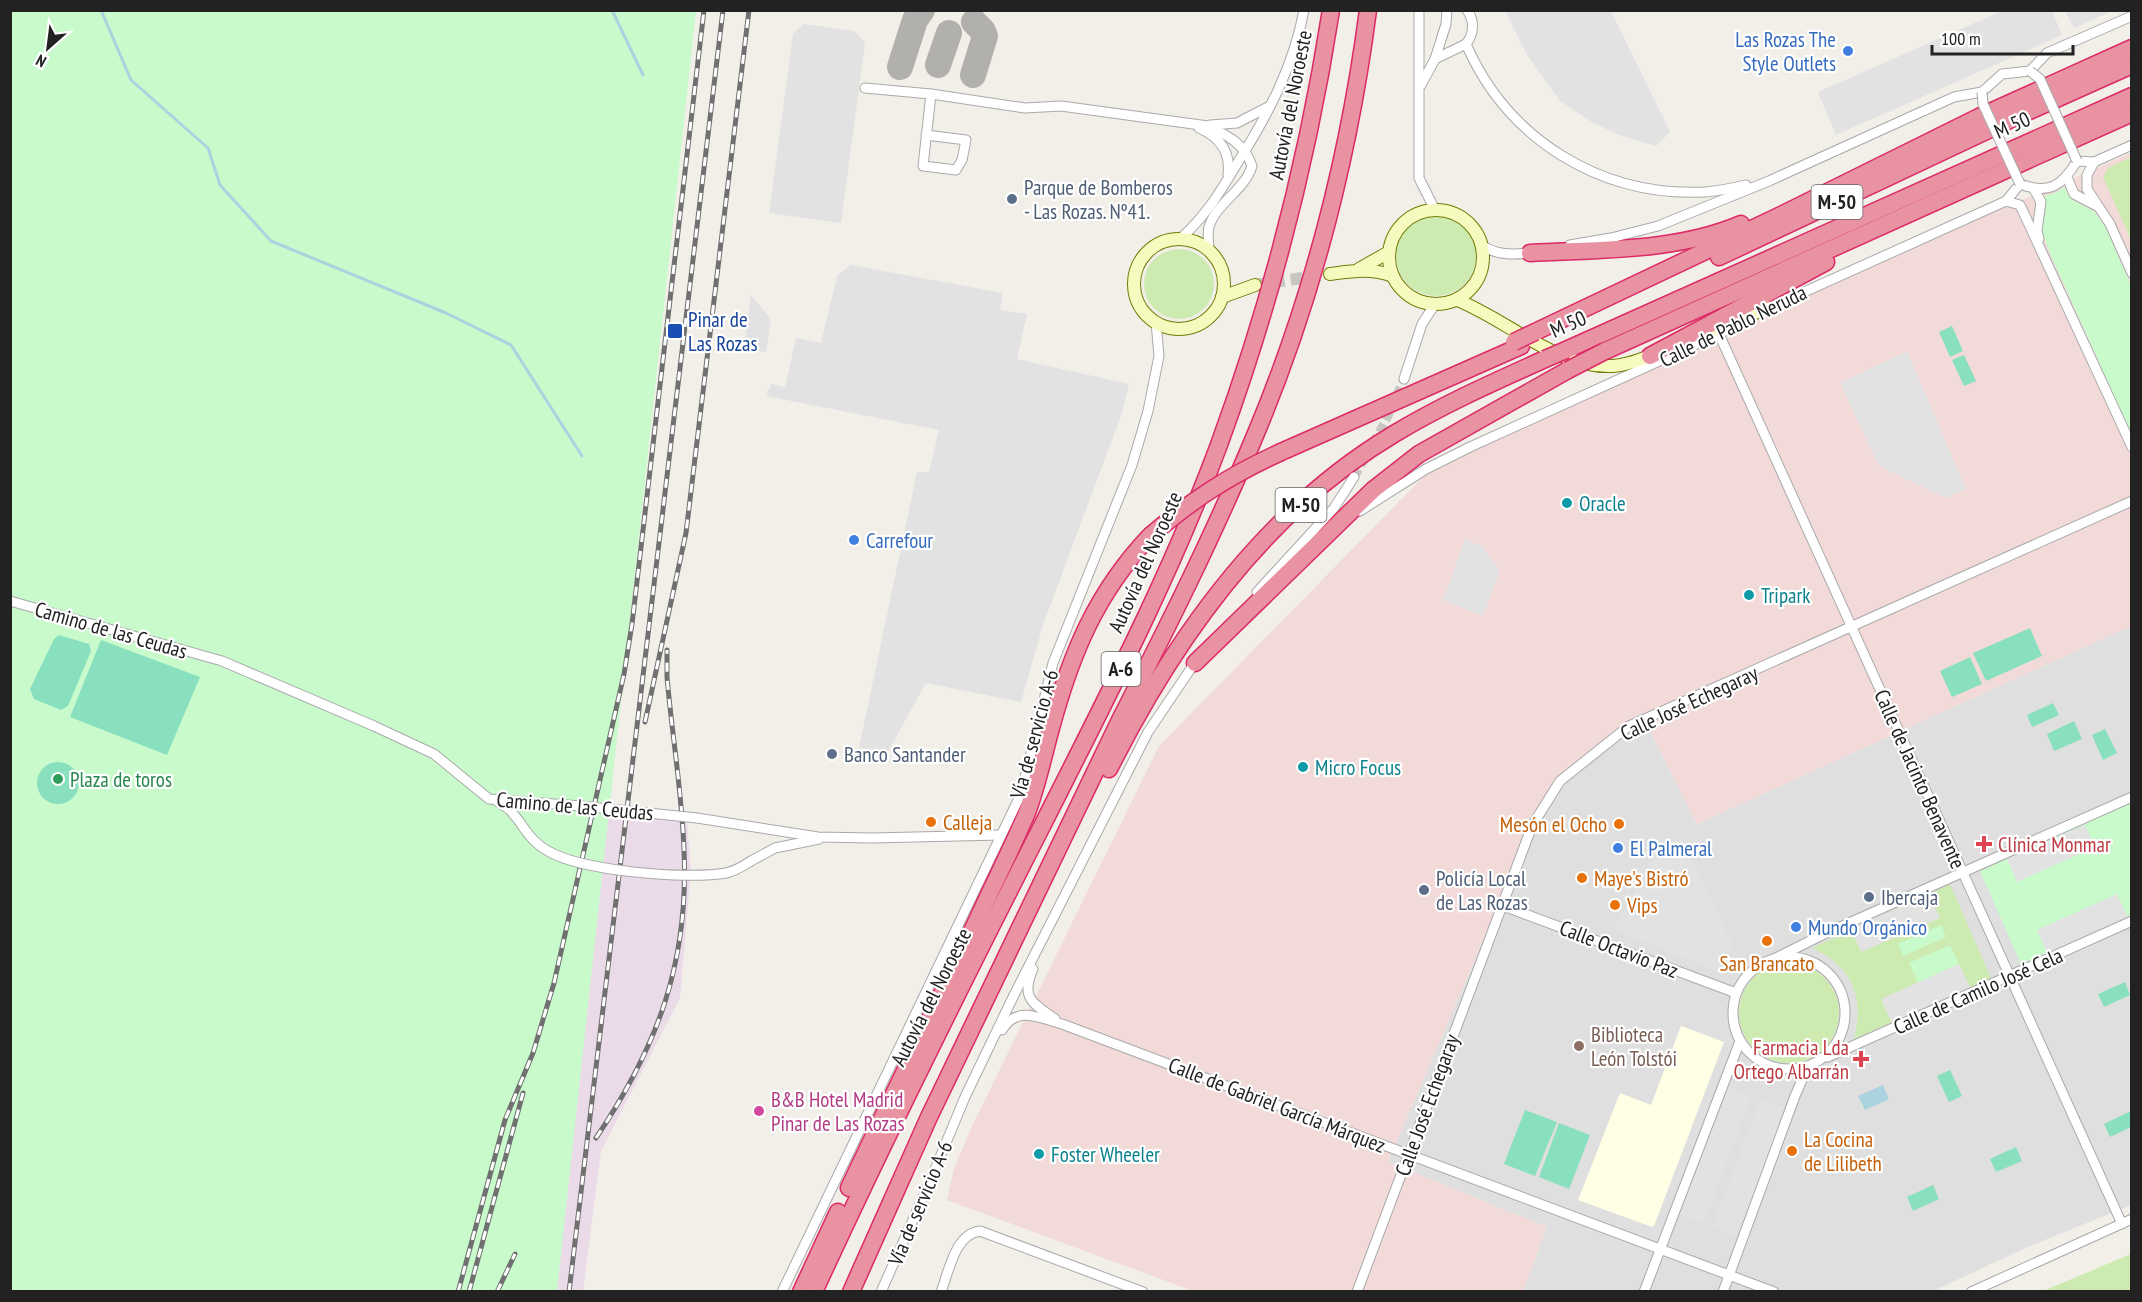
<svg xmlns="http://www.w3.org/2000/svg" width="2142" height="1302" font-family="'PT Sans Narrow',sans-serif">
  <rect width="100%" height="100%" fill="#f2efe9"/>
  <!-- residential -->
  <polygon fill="#e0dfdf" points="2131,626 2131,1205 2030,1246 1933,1291 1523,1291 1547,1227 1388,1162 1545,795 1641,713 1697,824"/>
  <!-- commercial -->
  <polygon fill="#f2dad9" points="2131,153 2131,626 1697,824 1641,713 1545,795 1388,1162 1547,1227 1523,1291 1193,1291 947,1200 954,1168 973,1124 1159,746 1427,473 1769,309"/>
  <!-- industrial -->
  <polygon fill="#ebdbe8" points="556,808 687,820 691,870 680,998 601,1151 583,1291 427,1292"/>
  <!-- education -->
  <polygon fill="#ffffe5" points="1681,1026 1724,1042 1654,1226 1652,1227 1578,1200 1620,1093 1651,1105"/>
  <!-- grass -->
  <g fill="#cdebb0">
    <polygon points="2131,157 2131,240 2103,177 2108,168"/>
    <circle cx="1436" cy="256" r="40"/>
    <circle cx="1179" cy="284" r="35"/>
    <path d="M1950 884 1991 978 1854 1039C1865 997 1852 966 1812 948Z"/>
    <circle cx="1789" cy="1013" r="50"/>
    <polygon points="2131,1254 2131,1291 2043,1291"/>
  </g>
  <!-- park -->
  <g fill="#c8facc">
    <polygon points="10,11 696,11 557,1291 11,1291"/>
    <polygon points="2064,187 2071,199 2095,212 2107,230 2131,286 2131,433 2052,258 2042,233 2046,207 2044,196 2055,193"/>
    <polygon points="2131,803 2131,914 2021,964 1980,871"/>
    <polygon points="1941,925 1946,937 1903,956 1898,944"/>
    <polygon points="1950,945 1959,964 1918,983 1909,963"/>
  </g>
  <!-- pitch -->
  <g fill="#88e0be">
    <polygon points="1952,326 1963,351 1950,357 1939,332"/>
    <polygon points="1964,355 1976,381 1964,386 1952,360"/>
    <polygon points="2030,628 2042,656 1986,681 1973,653"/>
    <polygon points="59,635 89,644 91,651 68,706 61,710 34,699 30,689 54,639"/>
    <polygon points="101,640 200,677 167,755 70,717"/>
    <polygon points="1970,657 1982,684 1952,697 1940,671"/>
    <polygon points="2053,703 2059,715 2032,727 2027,715"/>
    <polygon points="2074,721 2082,739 2054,751 2047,734"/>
    <polygon points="2105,729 2117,753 2103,760 2092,735"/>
    <circle cx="58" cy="783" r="21"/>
    <polygon points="2125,982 2130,995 2104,1007 2098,994"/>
    <polygon points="1950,1070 1962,1096 1949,1102 1937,1076"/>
    <polygon points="1525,1110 1557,1122 1535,1176 1504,1164"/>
    <polygon points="2131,1111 2131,1127 2110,1137 2104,1124"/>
    <polygon points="1559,1123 1590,1135 1569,1189 1539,1177"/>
    <polygon points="2016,1147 2022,1161 1996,1172 1990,1159"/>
    <polygon points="1933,1185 1939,1199 1913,1211 1907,1197"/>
  </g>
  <!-- parking -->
  <g fill="#e2e2e2">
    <polygon points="1611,11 1670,132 1656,146 1619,135 1590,121 1560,101 1526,53 1506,12"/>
    <polygon points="2002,11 2052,11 2062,35 1836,135 1818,92"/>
    <polygon points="2065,11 2112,11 2074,28"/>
    <polygon points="804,24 854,31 865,43 841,223 769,213 793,34"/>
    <polygon points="851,265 1003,293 1000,310 1027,314 1017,359 1129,384 1122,413 1043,625 1021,702 926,683 886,755 859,748 917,472 929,472 939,430 766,396 771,384 785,387 796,338 821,343 837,276"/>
    <polygon points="751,295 771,319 766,352 744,349"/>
    <polygon points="1907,351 1966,489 1946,498 1879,466 1840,383"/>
    <polygon points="1465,539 1483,547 1500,571 1483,616 1443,600"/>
    <polygon points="2085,825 2095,847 2017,882 2007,859"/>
    <polygon points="1682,839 1734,948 1725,952 1718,972 1614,930 1649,864 1664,846"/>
    <polygon points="2117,894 2127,916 2047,952 2037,930"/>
    <polygon points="1929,895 1940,918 1861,952 1851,929"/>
    <polygon points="1959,964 1970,987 1891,1022 1881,999"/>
    <polygon points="1728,1086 1752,1096 1704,1223 1680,1214"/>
    <polygon points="1761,1099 1785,1109 1736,1237 1712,1227"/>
  </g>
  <!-- water -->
  <polygon fill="#aad3df" points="1883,1085 1889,1099 1865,1110 1858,1096"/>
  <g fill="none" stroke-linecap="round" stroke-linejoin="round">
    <!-- stream -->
    <g stroke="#aad3df" stroke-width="3">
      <polyline points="101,10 131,80 208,148 220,185 271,241 446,313 511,345 582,456"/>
      <polyline points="612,10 643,75"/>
    </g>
    <!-- taxiway -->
    <g stroke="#b1b0ac" stroke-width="26">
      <polyline points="938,65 949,33"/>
      <polyline points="900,67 915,20 922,10"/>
      <polyline points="973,75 985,36 983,31 974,22"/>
    </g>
    <!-- street-tunnel -->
    <g stroke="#c8c6c1" stroke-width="9" stroke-dasharray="9 4.5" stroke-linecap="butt">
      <polyline points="1373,444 1387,418 1404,379"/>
      <polyline points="1354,477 1366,456"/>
    </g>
    <!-- secondary-tunnel -->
    <polyline stroke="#c8c6c1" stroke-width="12" stroke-dasharray="12 6" stroke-linecap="butt" points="1255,285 1330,274"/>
    <defs>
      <g id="street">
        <polyline points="1419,10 1419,178 1435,210"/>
        <path d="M1467 10C1475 21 1474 34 1466 44 1508 140 1601 197 1705 192 1719 191 1733 188 1746 185"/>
        <polyline points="1435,59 1446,24 1447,10"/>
        <polyline points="1421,85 1435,59 1466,44"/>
        <polyline points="865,88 931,94"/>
        <polyline points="1210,125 1237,123 1270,106"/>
        <path d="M1199 128C1220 137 1231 152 1228 175"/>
        <path d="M926 135 966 140 962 160 956 170 923 166 931 94 1025 108 1061 106 1208 126C1227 135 1245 144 1252 166 1245 190 1216 203 1209 227 1207 233 1209 243 1209 250"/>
        <polyline points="2094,162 2087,175 2087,189 2110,224 2132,273"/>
        <polyline points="2067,177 2074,194 2097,206"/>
        <polyline points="2034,189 2041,202 2037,231 2039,239"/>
        <polyline points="2006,201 2020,205 2132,447"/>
        <path d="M1180 239C1205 217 1221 191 1238 162 1268 115 1294 65 1304 10"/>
        <polyline points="1570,245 1611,238 1658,226 1769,181 1954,97 1982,92 2002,74 2030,71 2047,53 2132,16"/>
        <path d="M1483 246C1498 256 1516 255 1533 252"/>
        <path d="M1762 311 2006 201 2020 184C2049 195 2062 186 2077 161L2094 162 2132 145"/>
        <polyline points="1719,334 2122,1224"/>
        <polyline points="1404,379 1422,324 1435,304"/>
        <polyline points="1360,511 1426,469 1470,447 1723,332"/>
        <polyline points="1257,592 1334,508 1354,477"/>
        <polyline points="10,601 222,661 374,726 434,754 489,799 581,806"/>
        <polyline points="497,801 510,810 519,821"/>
        <polyline points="697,818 818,837 872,838 1001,835"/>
        <polyline points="751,861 775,848 819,839"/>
        <polyline points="1501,905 1736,993"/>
        <circle cx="1789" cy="1013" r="56"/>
        <polyline points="1774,959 1822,935 2132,797"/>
        <path d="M1033 969C1020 999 1033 1003 1055 1019"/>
        <path d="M1002 1030C1017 1005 1039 1018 1062 1024L1774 1292"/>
        <polyline points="1828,1057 2132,921"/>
        <polyline points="782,1292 1021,794 1053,663 1132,465 1148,411 1159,356 1156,322"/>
        <polyline points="881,1292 931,1179 965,1097 1014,995 1148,732 1196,661"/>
        <path d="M941 1292C949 1271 955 1234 980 1231L1143 1292"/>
        <polyline points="1357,1292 1532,826 1560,781 1629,726 2132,501"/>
        <polyline points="1644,1292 1740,1041"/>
        <polyline points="1723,1292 1795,1096 1808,1066"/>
        <polyline points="1971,1292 2132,1219"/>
      </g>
      <g id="secondary">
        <circle cx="1436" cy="257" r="47"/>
        <circle cx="1179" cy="284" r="45"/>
        <polyline points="1359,269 1389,252"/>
        <path d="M1330 274C1353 271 1372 268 1393 276"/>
        <polyline points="1222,297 1255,285"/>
        <path d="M1457 300C1506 319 1558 369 1613 366 1628 365 1643 359 1657 353"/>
        <polyline points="1709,332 1767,308"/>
      </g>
      <g id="highway">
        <path d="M1530 253C1600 249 1675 252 1741 224"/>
        <polyline points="1719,257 2018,116 2132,65"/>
        <polyline points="1535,332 1779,216 1979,117 2132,48"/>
        <polyline points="1566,350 2132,96"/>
        <polyline points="1605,351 2132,113"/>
        <polyline points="1650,356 1826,262"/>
        <polyline points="1281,452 1521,346"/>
        <polyline points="1195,663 1373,490 1419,454 1568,370"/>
        <path d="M1109 769C1175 637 1265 511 1394 434 1442 405 1494 382 1545 359"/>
        <path d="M849 1188C892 1097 937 1006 980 914 995 881 1012 848 1026 815 1037 787 1043 757 1051 728 1071 654 1096 593 1150 536"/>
        <polyline points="801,1292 838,1212"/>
        <path d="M814 1292C886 1135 963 981 1041 828 1105 701 1171 575 1220 442 1271 302 1308 158 1331 10"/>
        <path d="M851 1292 929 1117 1120 720C1167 628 1214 534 1254 438 1311 303 1349 156 1368 10"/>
      </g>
    </defs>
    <!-- street casing -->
    <use href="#street" stroke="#a9a9a9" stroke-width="11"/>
    <!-- secondary casing -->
    <use href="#secondary" stroke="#707d05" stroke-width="14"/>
    <!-- highway casing -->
    <use href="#highway" stroke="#dc2a67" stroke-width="19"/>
    <!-- street -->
    <use href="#street" stroke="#fff" stroke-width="9"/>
    <!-- secondary -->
    <use href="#secondary" stroke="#f7fabf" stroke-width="12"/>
    <!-- highway -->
    <use href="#highway" stroke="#e892a2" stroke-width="16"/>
    <defs>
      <g id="rail">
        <polyline points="645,722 686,533 749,10"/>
        <path d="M596 1138C658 1046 689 962 684 850 682 792 672 735 667 677V650"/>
        <polyline points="458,1292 505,1120 533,1053 554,983 624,674 632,624 704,10"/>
        <polyline points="469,1292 523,1093"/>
        <polyline points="497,1292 515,1254"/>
        <polyline points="569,1292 723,10"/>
      </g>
    </defs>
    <!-- rail casing -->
    <use href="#rail" stroke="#707070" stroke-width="5"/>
    <!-- rail -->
    <use href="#rail" stroke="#fff" stroke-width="3" stroke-dasharray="9" stroke-linecap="butt"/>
    <defs>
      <g id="street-bridge">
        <polyline points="2030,71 2040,79 2077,161"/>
        <polyline points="1982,92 1983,104 2020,184"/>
        <polyline points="581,806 697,818"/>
        <path d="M519 821C527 833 535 844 548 851 582 871 687 880 726 873 736 871 743 866 751 861"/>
      </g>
      <g id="highway-bridge">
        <polyline points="1514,342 1535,332"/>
        <polyline points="1545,359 1566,350"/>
        <polyline points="1568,370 1605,351"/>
        <path d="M1150 536C1193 499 1229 476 1281 452"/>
      </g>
    </defs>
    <!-- street-bridge casing -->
    <use href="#street-bridge" stroke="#a9a9a9" stroke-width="11" stroke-linecap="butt"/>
    <!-- highway-bridge casing -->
    <use href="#highway-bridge" stroke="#dc2a67" stroke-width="19" stroke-linecap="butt"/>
    <!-- street-bridge -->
    <use href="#street-bridge" stroke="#fff" stroke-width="9"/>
    <!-- highway-bridge -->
    <use href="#highway-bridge" stroke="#e892a2" stroke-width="16"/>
  </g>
  <!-- markers -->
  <g fill="#3f7fe0" stroke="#fff" stroke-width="2">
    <circle cx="1848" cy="51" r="6"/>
    <circle cx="854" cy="540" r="6"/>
    <circle cx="1618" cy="848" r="6"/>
    <circle cx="1796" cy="927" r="6"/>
  </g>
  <g fill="#5c6f8a" stroke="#fff" stroke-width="2">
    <circle cx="1012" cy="199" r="6"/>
    <circle cx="832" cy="754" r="6"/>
    <circle cx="1424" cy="890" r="6"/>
    <circle cx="1869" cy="897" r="6"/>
  </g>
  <rect fill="#1a4fb4" stroke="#fff" stroke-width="2" x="667" y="323" width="16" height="16" rx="3"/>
  <g fill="#0f9aa8" stroke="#fff" stroke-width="2">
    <circle cx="1567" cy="503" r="6"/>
    <circle cx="1749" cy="595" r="6"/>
    <circle cx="1303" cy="767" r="6"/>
    <circle cx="1039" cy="1154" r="6"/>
  </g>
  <circle fill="#2e9e5b" stroke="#fff" stroke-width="2" cx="58" cy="779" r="6"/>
  <g fill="#e8710a" stroke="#fff" stroke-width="2">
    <circle cx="931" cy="822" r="6"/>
    <circle cx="1619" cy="824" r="6"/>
    <circle cx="1582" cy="878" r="6"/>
    <circle cx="1615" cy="905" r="6"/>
    <circle cx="1767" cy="941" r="6"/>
    <circle cx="1792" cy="1151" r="6"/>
  </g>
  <g fill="#e0444e" stroke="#fff" stroke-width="2">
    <path d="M1981 835h6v6h6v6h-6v6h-6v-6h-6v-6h6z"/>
    <path d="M1858 1050h6v6h6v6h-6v6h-6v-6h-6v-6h6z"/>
  </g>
  <circle fill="#8d6e63" stroke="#fff" stroke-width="2" cx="1579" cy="1046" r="6"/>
  <circle fill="#d1479c" stroke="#fff" stroke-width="2" cx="759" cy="1111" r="6"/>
  <g text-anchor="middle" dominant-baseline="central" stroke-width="4.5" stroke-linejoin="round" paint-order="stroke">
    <!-- shield labels -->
    <g fill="#fff" stroke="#646464" stroke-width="1.5">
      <rect x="1811.5" y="185" width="51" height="34" rx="4.5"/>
      <rect x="1275.5" y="488" width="51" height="34" rx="4.5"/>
      <rect x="1101.5" y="652" width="39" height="34" rx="4.5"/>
    </g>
    <g font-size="20" font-weight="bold" fill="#222">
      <text x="1837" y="202">M-50</text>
      <text x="1301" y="505">M-50</text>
      <text x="1121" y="669">A-6</text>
    </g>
    <!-- shop labels -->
    <g font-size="21" fill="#366cbe" stroke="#fff" text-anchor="start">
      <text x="1836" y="39" text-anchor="end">Las Rozas The<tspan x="1836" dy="24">Style Outlets</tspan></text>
      <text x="866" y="540">Carrefour</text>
      <text x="1630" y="848">El Palmeral</text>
      <text x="1808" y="927">Mundo Orgánico</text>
    </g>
    <!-- street labels -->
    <g font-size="21" fill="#222" stroke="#fff">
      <text transform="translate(1290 105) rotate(-79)">Autovía del Noroeste</text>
      <text transform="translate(2012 125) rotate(-24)">M 50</text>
      <text transform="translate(1568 324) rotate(-24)">M 50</text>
      <text transform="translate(1733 326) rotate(-26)">Calle de Pablo Neruda</text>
      <text transform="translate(1145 562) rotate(-66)">Autovía del Noroeste</text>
      <text transform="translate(111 630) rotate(16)">Camino de las Ceudas</text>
      <text transform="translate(1689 703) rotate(-25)">Calle José Echegaray</text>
      <text transform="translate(1034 734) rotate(-75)">Vía de servicio A-6</text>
      <text transform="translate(1920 779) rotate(66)">Calle de Jacinto Benavente</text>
      <text transform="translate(575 806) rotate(5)">Camino de las Ceudas</text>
      <text transform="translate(1619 949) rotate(21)">Calle Octavio Paz</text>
      <text transform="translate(1978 991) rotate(-24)">Calle de Camilo José Cela</text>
      <text transform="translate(931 997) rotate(-63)">Autovía del Noroeste</text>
      <text transform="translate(1277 1105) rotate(21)">Calle de Gabriel García Márquez</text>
      <text transform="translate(1427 1105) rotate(-70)">Calle José Echegaray</text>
      <text transform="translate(920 1203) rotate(-67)">Vía de servicio A-6</text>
    </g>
    <!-- service labels -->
    <g font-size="21" fill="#4e5e75" stroke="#fff" text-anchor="start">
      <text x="1024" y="187">Parque de Bomberos<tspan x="1024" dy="24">- Las Rozas. Nº41.</tspan></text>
      <text x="844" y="754">Banco Santander</text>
      <text x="1436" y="878">Policía Local<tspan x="1436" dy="24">de Las Rozas</tspan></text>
      <text x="1881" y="897">Ibercaja</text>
    </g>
    <!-- transit labels -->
    <g font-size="21" fill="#164399" stroke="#fff" text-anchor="start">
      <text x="688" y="319">Pinar de<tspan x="688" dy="24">Las Rozas</tspan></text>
    </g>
    <!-- culture labels -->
    <g font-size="21" fill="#0d838f" stroke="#fff" text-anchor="start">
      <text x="1579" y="503">Oracle</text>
      <text x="1761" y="595">Tripark</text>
      <text x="1315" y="767">Micro Focus</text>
      <text x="1051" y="1154">Foster Wheeler</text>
    </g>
    <!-- leisure labels -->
    <g font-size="21" fill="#27864d" stroke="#fff" text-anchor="start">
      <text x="70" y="779">Plaza de toros</text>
    </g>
    <!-- food labels -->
    <g font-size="21" fill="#c56008" stroke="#fff" text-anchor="start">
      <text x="943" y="822">Calleja</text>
      <text x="1607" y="824" text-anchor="end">Mesón el Ocho</text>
      <text x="1594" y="878">Maye's Bistró</text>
      <text x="1627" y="905">Vips</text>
      <text x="1767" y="963" text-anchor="middle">San Brancato</text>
      <text x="1804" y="1139">La Cocina<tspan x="1804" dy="24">de Lilibeth</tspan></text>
    </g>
    <!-- health labels -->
    <g font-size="21" fill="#be3a42" stroke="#fff" text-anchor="start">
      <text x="1998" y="844">Clínica Monmar</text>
      <text x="1849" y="1047" text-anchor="end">Farmacia Lda<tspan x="1849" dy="24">Ortego Albarrán</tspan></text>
    </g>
    <!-- education labels -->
    <g font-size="21" fill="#785e54" stroke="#fff" text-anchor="start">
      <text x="1591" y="1034">Biblioteca<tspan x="1591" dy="24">León Tolstói</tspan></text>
    </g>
    <!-- hotel labels -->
    <g font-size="21" fill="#b23c85" stroke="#fff" text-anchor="start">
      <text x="771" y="1099">B&amp;B Hotel Madrid<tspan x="771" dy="24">Pinar de Las Rozas</tspan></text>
    </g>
  </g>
  <!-- border -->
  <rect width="2142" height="1302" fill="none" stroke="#222222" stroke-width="24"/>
  <!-- north arrow -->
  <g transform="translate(48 48) rotate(208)" stroke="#ffffff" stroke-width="4.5" paint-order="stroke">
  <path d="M0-4.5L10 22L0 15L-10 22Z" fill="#222222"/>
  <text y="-9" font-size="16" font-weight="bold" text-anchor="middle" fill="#222222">N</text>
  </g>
  <!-- scale -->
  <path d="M1932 45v9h141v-9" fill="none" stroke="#222222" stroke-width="3"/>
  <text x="1941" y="45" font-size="18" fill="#222222" stroke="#ffffff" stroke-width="4.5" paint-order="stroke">100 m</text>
</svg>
